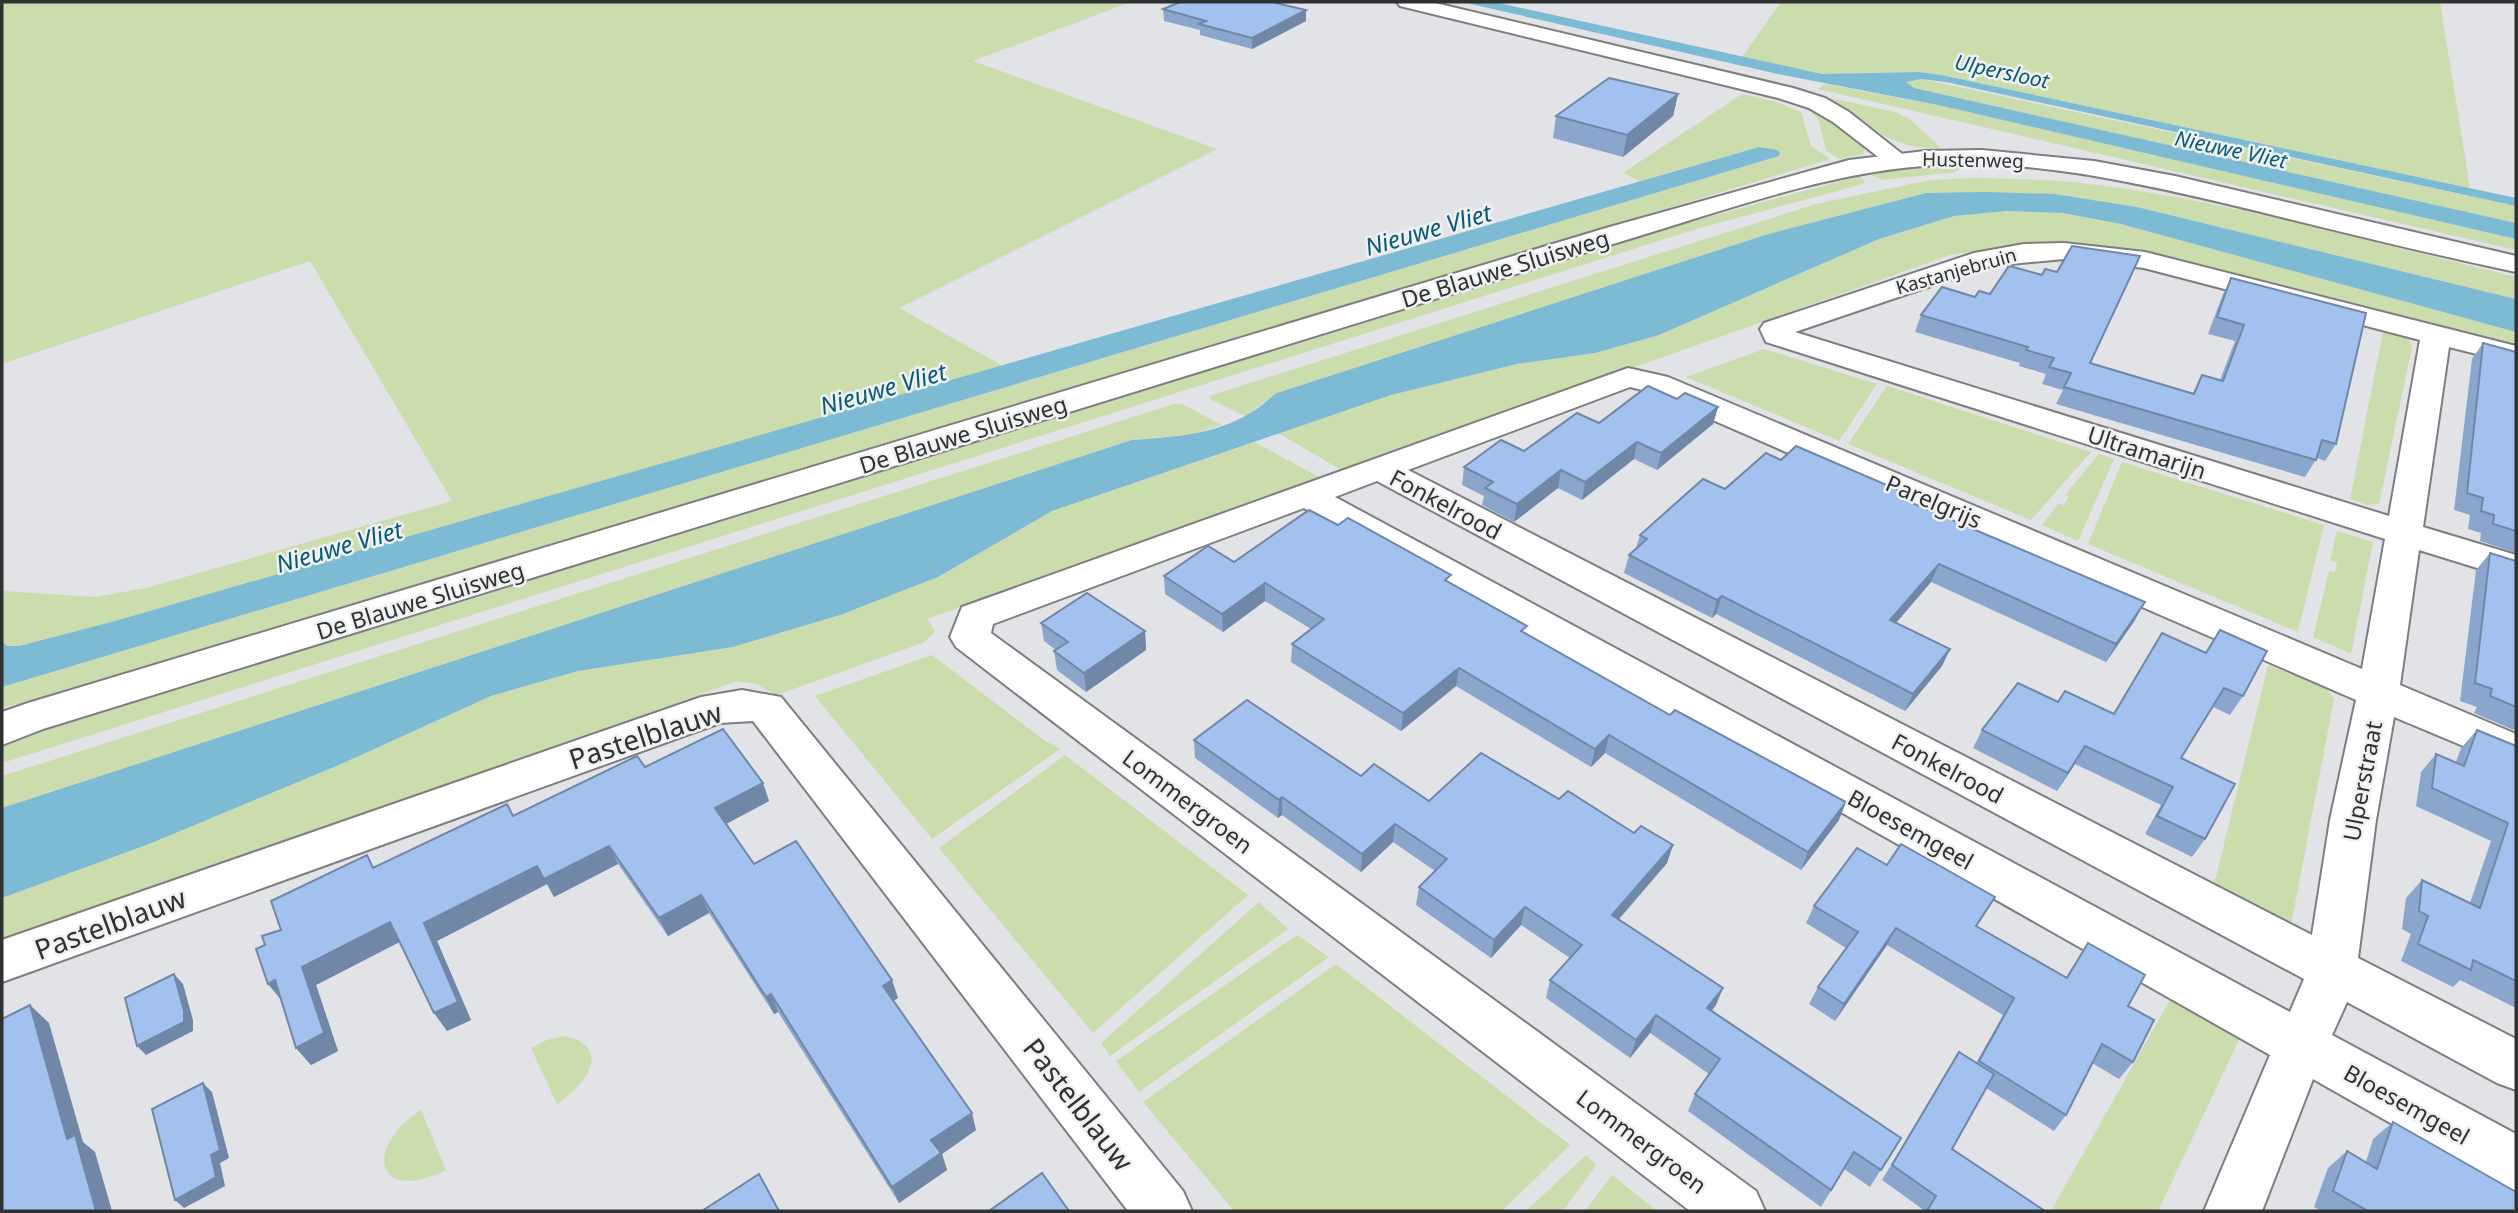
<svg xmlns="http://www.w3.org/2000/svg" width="2518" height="1213" font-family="'Noto Sans',sans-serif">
  <rect width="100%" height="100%" fill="#e2e3e6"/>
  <!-- green -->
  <g fill="#cbdcad">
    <polygon points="2,2 1131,2 973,61 1217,149 899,308 1003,366 115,621 19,646 7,646 2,642 2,591 96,597 146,588 452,501 310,261 2,364"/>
    <polygon points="1781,2 2440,2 2470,188 1946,76 1920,72 1822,74 1742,57"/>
    <polygon points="1921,79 2516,206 2516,223 1914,88 1905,82"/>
    <polygon points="1825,84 1938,105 2516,239 2516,250 1818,89"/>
    <path d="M1806 93 1896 112 1911 120 1941 148C1879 151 1861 110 1806 93Z"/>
    <polygon points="1742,94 1777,102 1801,112 1811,146 1830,159 173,661 2,708 2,687 1779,156 1759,147 1640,181 1623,173"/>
    <polygon points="1800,101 1820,110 1865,146 1863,154 1839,159 1826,150 1818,119"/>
    <polygon points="1957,165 1961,168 1956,172 1882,180 1867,173 1913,167"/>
    <polygon points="1860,176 1865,181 1863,184 1700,228 2,763 2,744 490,590 1652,232"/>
    <path d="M1976 178C2008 179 2041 179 2072 182 2222 198 2370 242 2516 277V299L2137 207 2055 194 1926 193 1765 235 1277 393 1245 416 1212 400 1209 396 1816 204 1930 180Z"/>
    <path d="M2007 211 2063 213 2121 224 2516 332V348L2148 255C2081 242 2017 243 1950 255L1343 471 1278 433 1391 395 1517 364 1595 353 1659 335 1879 239 1954 216Z"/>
    <polygon points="2383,332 2408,339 2412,347 2379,504 2367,505 2350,499"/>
    <polygon points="1764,349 1877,384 1839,441 1686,377"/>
    <polygon points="1887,386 2091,452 2031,520 1848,444"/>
    <polygon points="1174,404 1182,404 1222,425 1192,434 1132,440 2,808 2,776"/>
    <polygon points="1254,442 1321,478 927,619 935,631 925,642 788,691 776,695 756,684 737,681 2,946 2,898 149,844 339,765 491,696 578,671 733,647 840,615 938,577 1052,511"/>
    <polygon points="2099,454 2114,459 2078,541 2042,525 2059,503 2063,505 2069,497 2065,495"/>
    <polygon points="2122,462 2324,525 2298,632 2088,544"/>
    <polygon points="2337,531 2373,542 2351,654 2313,637 2329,571 2335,572 2337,563 2330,560"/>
    <polygon points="932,655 1044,740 1060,749 932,839 815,696"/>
    <polygon points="2268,665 2326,688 2334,699 2289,936 2212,893"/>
    <polygon points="1065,755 1248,895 1093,1033 939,848"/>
    <polygon points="1259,902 1288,929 1110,1056 1101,1043"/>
    <polygon points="1297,935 1329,957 1139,1092 1116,1061"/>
    <polygon points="1336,964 1570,1145 1502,1211 1234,1211 1143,1102"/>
    <polygon points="2176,989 2245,1027 2158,1211 2051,1211"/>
    <path d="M564 1036C615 1047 585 1085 557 1104L531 1048 547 1040Z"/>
    <path d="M421 1110 446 1170C374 1205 364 1147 421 1110Z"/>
    <polygon points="1586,1155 1596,1165 1563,1211 1526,1211"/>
    <polygon points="1612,1175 1657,1211 1585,1211"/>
  </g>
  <!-- water -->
  <g fill="#7dbad4">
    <polygon points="1462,2 1494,2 1822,74 1920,72 1946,76 2516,198 2516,206 1946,82 1921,79 1906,82 1914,88 2516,223 2516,239 1938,105 1778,74"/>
    <polygon points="1759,147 1777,150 1780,153 1779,156 2,687 2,642 7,646 19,646 115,621"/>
    <path d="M1985 192 2055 194 2137 207 2516 299V332L2121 224 2063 213 2007 211 1954 216 1879 239 1659 335 1595 353 1517 364 1391 395 1052 511 938 577 840 615 733 647 578 671 491 696 339 765 149 844 2 898V808L1132 440C1171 437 1215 435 1250 413 1260 408 1268 399 1277 393L1765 235 1926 193Z"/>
  </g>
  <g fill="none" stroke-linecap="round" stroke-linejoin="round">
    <defs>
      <g id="minor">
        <polygon points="1397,2 1431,2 1793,88 1825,98 1849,112 1911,161 1908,166 1899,168 1890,166 1833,122 1809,108 1778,98 1400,6"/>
        <path d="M2064 243 2145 252 2516 346V364L2449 347 2423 527 2516 555V580L2419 550 2400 685 2516 734V768L2394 717 2376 820 2358 958 2516 1039V1090L2497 1083 2347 1002 2332 1035 2516 1134V1191L2496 1183 2313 1079 2262 1211H2204L2270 1055 1304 508 993 624 991 633 1756 1191 1765 1211H1690L956 647 950 637 962 607 1628 368 1668 377 2362 669 2385 539 1766 342 1760 329 1764 323 1974 253 2024 244ZM2064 259 2144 268 2420 340 2389 516 1795 332 1990 266ZM1630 387 1646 391 2356 700 2330 820 2312 935 1408 470ZM1377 481 2304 979 2290 1012 1335 497Z"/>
        <polygon points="742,690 781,697 1183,1191 1192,1211 1128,1211 753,721 720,723 2,982 2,940 701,697"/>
      </g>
      <path id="major" d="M1982 150 2094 161 2175 176 2516 256V272C2421 252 2327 228 2232 205 2134 182 2025 157 1923 166 1822 174 1723 211 1626 240L43 729 2 745V712L28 703 1606 228 1849 160 1925 151Z"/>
    </defs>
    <!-- minor casing -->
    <use href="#minor" stroke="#7d7e80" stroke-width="4"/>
    <!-- major casing -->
    <use href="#major" stroke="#7d7e80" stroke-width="4"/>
    <!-- minor -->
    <use href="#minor" fill="#fff" fill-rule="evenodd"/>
    <!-- major -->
    <use href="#major" fill="#fff" fill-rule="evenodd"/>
  </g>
  <!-- wall -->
  <g fill="#8ba6cd">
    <polygon points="1163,9 1306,21 1252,49 1200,35 1200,30 1164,21"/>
    <polygon points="1678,94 1673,116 1623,157 1553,138 1556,116"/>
    <polygon points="2231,278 2336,444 2325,461 2317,458 2305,477 2056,404 2063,390 2042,384 2046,374 2019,366 2020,363 1915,332 1921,315 2193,393 2202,375 2220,380 2235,341 2208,334 2223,294"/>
    <polygon points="2483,343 2516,352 2516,553 2480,541 2481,533 2468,529 2470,515 2454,510 2472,359"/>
    <polygon points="1677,399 1718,407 1713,424 1657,470 1634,459 1582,500 1558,488 1514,522 1482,505 1484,496 1462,485 1464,467 1524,451 1599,423"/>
    <polygon points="1781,460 1910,495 1908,501 2135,620 2106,662 1931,582 1896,623 1950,649 1942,666 1905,711 1716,614 1712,618 1624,573 1629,555 1636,548 1640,535"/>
    <polygon points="1338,525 1450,583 1526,633 1839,820 1801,870 1605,753 1591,767 1456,686 1401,731 1291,662 1292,644 1311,629 1265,601 1223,632 1165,594 1164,576 1234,562"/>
    <polygon points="2490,553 2516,561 2516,731 2474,713 2477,707 2460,701 2476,570"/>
    <polygon points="1041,623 1145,631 1146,650 1086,692 1057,670 1054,651 1056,650 1044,641"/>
    <polygon points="2162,633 2243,696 2230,715 2213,707 2181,758 2205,839 2192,857 2145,834 2161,805 2075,764 2057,791 1973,748 1982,730 2058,702 2114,714"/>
    <polygon points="2477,730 2516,746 2516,1008 2460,980 2453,987 2401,961 2411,934 2402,929 2406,898 2422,880 2470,903 2491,841 2416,806 2421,772 2436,754 2456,762 2461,748"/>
    <polygon points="1194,740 1361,776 1429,801 1559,799 1634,833 1673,845 1667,863 1618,920 1716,1005 1712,1010 1901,1138 1870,1187 1844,1169 1821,1207 1688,1111 1695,1094 1709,1074 1650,1033 1630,1058 1546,998 1550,980 1570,958 1521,925 1491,958 1416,905 1419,887 1435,871 1393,842 1361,872 1282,815 1278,818 1195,758"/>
    <polygon points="645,767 763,783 769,801 726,824 754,864 898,998 893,1001 976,1130 942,1154 947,1170 899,1203 778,1012 774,1014 709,913 668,936 618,864 554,897 547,884 437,941 471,1020 447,1031 400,942 316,985 338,1051 311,1065 296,1048 281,998 268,984 265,945 281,930 376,867"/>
    <polygon points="1887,865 1995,897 1977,926 2066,977 2088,943 2128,1006 2133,1062 2119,1079 2092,1063 2066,1115 2054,1131 1986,1088 1952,1149 2045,1211 1925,1211 1882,1180 1959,1052 1976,1063 2003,1015 1887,945 1835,1021 1809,1004 1818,987 1846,948 1806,923 1814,906"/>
    <polygon points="2393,1122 2516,1211 2321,1211 2314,1207 2328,1168 2347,1151 2366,1162 2373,1139"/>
  </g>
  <!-- shaded-wall -->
  <g fill="#7187a7">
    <polygon points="1306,10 1306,21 1252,49 1252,38"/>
    <polygon points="1678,94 1673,116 1623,157 1627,135"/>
    <polygon points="1718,407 1713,424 1657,470 1661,453"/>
    <polygon points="1637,442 1634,459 1582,500 1585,482"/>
    <polygon points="1561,470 1558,488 1514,522 1517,504"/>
    <polygon points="1939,564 1931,582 1883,638 1890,620"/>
    <polygon points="1265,583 1265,601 1223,632 1222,614"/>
    <polygon points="1722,596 1716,614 1712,618 1717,600"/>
    <polygon points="2145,602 2135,620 2106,662 2116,644"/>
    <polygon points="1145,631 1146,650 1086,692 1084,673"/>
    <polygon points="1950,649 1942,666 1905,711 1913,694"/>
    <polygon points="1459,668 1456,686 1401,731 1403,713"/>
    <polygon points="1609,735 1605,753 1591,767 1595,749"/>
    <polygon points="2085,746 2075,764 2057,791 2068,773"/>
    <polygon points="763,783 769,801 722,826 715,808"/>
    <polygon points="1282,797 1282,815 1278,818 1279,800"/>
    <polygon points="1846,802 1839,820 1801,870 1808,852"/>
    <polygon points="1395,824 1393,842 1361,872 1362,854"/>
    <polygon points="1673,845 1667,863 1607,933 1612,915"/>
    <polygon points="609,846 618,864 554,897 547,884 437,941 471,1020 447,1031 434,1013 424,923 537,866"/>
    <polygon points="701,895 709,913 668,936 659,918"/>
    <polygon points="1525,907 1521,925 1491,958 1494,940"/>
    <polygon points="390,922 403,940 316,985 338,1051 311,1065 296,1048 302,967"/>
    <polygon points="1896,928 1887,945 1835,1021 1844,1004"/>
    <polygon points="174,974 183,984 193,1020 193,1031 146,1055 137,1046"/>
    <polygon points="275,980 283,1002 268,984"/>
    <polygon points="892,980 898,998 888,1004 883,986"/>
    <polygon points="1723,988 1716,1005 1701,1025 1707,1008"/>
    <polygon points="771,994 778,1012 774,1014 766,997"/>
    <polygon points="30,1005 49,1023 83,1142 95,1152 112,1211 96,1211 67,1139"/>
    <polygon points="1656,1015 1650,1033 1630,1058 1636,1040"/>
    <polygon points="203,1083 212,1092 229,1158 220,1163 225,1186 184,1208 175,1200 211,1155"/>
    <polygon points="972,1113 976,1130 942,1154 947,1170 899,1203 892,1187 931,1140"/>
  </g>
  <!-- building -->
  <g fill="#a2c1ee" stroke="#7187a7" stroke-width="2">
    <polygon points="1180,2 1272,2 1306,10 1252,38 1199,24 1206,21 1163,9"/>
    <polygon points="1609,78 1678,94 1627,135 1556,116"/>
    <polygon points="2072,246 2140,256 2090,363 2194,394 2202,375 2223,381 2244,325 2217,317 2231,278 2366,313 2336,444 2322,440 2316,460 2064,387 2071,373 2049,367 2054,358 2026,350 2028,347 1921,315 1942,287 1975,297 1979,291 1990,294 2009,266 2042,275 2045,269 2057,272"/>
    <polygon points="2483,343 2516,352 2516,531 2493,524 2494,515 2481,511 2483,498 2467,493"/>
    <polygon points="1648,386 1677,399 1685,393 1718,407 1661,453 1637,442 1585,482 1561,470 1517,504 1485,488 1493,482 1464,467 1501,440 1524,451 1577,413 1599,423"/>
    <polygon points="1796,446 1910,495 1905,500 2145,602 2116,644 1939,564 1890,620 1950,649 1913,694 1722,596 1717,600 1629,555 1647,539 1640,535 1703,479 1725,489 1766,453 1781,460"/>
    <polygon points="1309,510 1338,525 1348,518 1451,575 1445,580 1527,626 1521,631 1670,715 1675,710 1846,802 1808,852 1609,735 1595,749 1459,668 1403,713 1292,644 1324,619 1265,583 1222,614 1164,576 1208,546 1234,562"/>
    <polygon points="2490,553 2516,561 2516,707 2490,696 2492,689 2475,683"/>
    <polygon points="1087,593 1145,631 1084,673 1054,651 1068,642 1041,623"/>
    <polygon points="2220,630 2267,651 2243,696 2224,688 2181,758 2235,784 2205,839 2157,816 2173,787 2085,746 2068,773 1982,730 2018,683 2058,702 2065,691 2114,714 2162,633 2206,653"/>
    <polygon points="1247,700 1361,776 1374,764 1429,801 1481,753 1559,799 1568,791 1634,833 1641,826 1673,845 1612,915 1723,988 1707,1008 1901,1138 1881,1170 1854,1152 1831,1190 1695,1094 1720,1059 1656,1015 1636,1040 1550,980 1582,945 1525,907 1494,940 1419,887 1447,859 1395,824 1362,854 1282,797 1279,800 1194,740"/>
    <polygon points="723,729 763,783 715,808 754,864 796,841 892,980 883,986 972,1113 931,1140 941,1153 892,1187 771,994 766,997 701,895 659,918 609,846 544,879 537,866 424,923 458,1002 434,1013 390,922 302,967 324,1033 296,1048 275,980 268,984 256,949 265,945 262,936 281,930 271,901 367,855 373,868 507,804 513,816 637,756 645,767"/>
    <polygon points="2477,730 2516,746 2516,981 2473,960 2471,970 2418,944 2428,916 2419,911 2422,880 2480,908 2508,823 2432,788 2436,754 2464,766"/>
    <polygon points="1901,844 1995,897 1976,926 2067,978 2088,943 2145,975 2128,1006 2154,1020 2133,1062 2102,1044 2066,1115 1979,1061 2014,998 1896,928 1844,1004 1818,987 1858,932 1814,906 1857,848 1887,865"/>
    <polygon points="174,974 184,1011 184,1022 137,1046 125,998"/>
    <polygon points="30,1005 67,1139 75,1135 96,1211 2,1211 2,1019"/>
    <polygon points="1959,1052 1994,1074 1952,1149 2045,1211 1927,1211 1936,1196 1892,1165"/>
    <polygon points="203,1083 220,1150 211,1155 216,1177 175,1200 152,1109"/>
    <polygon points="2393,1122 2516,1192 2516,1211 2368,1211 2333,1191 2347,1151 2377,1169"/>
    <polygon points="1042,1173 1069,1211 989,1211"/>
    <polygon points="759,1174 779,1211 702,1211"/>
  </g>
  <g text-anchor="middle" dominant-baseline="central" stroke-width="5" stroke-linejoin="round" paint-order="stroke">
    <!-- far-street labels -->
    <g font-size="19" fill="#303131" stroke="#eff1f3">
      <text transform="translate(1973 160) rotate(1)">Hustenweg</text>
      <text transform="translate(1956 271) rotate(-16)">Kastanjebruin</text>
    </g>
    <!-- far-water labels -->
    <g font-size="21" font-style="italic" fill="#065a75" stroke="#eff1f3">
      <text transform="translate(2002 71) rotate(12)">Ulpersloot</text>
      <text transform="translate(2231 149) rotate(12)">Nieuwe Vliet</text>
    </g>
    <!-- street labels -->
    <g font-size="23" fill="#303131" stroke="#eff1f3">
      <text transform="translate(1505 268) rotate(-17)">De Blauwe Sluisweg</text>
      <text transform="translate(963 434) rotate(-17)">De Blauwe Sluisweg</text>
      <text transform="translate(2147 452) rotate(18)">Ultramarijn</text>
      <text transform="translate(1934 501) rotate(23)">Parelgrijs</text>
      <text transform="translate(1446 504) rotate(28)">Fonkelrood</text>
      <text transform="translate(420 600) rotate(-17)">De Blauwe Sluisweg</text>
      <text transform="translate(1948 768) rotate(28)">Fonkelrood</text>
      <text transform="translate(2362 781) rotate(-79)">Ulperstraat</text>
      <text transform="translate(1188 801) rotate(37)">Lommergroen</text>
      <text transform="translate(1911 829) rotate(29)">Bloesemgeel</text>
      <text transform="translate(2407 1104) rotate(29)">Bloesemgeel</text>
      <text transform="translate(1642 1141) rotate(37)">Lommergroen</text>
    </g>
    <!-- water labels -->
    <g font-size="24" font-style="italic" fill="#065a75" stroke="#eff1f3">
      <text transform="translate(1428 229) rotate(-16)">Nieuwe Vliet</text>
      <text transform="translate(883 388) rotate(-16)">Nieuwe Vliet</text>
      <text transform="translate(339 546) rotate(-16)">Nieuwe Vliet</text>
    </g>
    <!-- near-street labels -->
    <g font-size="28" fill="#303131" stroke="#eff1f3">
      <text transform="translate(645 735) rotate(-18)">Pastelblauw</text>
      <text transform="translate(110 923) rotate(-20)">Pastelblauw</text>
      <text transform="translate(1079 1104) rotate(52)">Pastelblauw</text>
    </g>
  </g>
  <!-- border -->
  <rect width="2518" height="1213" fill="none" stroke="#303131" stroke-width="7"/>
</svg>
